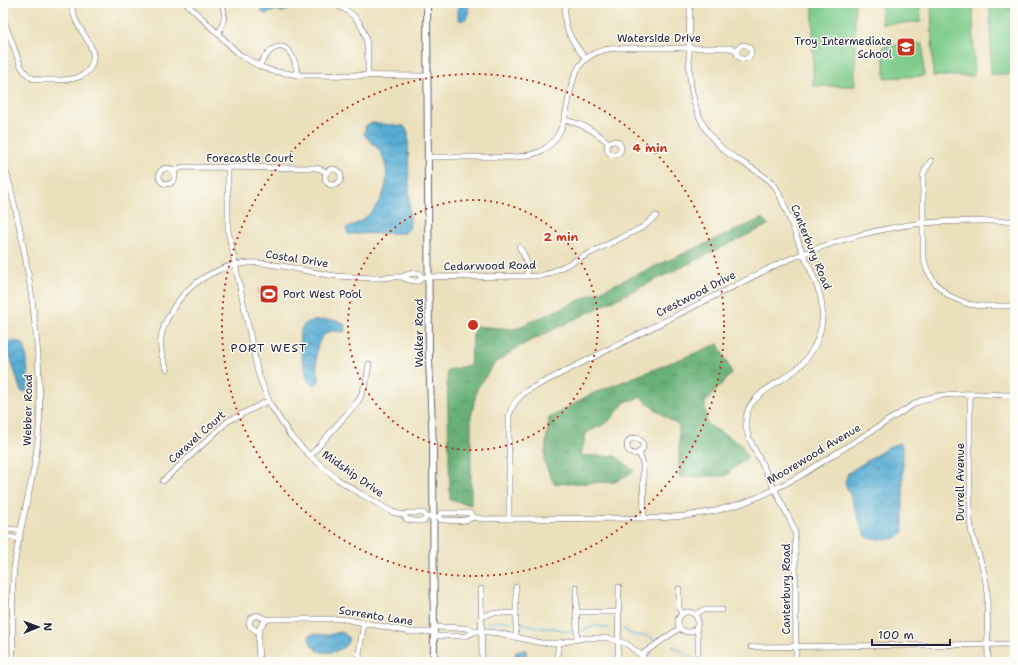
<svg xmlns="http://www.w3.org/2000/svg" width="1018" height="665" font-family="'Shantell Sans',sans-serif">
  <defs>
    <pattern id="forest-crowns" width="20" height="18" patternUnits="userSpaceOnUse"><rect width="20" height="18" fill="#67b077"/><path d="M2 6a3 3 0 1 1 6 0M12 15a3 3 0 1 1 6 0" fill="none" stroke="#548f63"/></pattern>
    <pattern id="water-waves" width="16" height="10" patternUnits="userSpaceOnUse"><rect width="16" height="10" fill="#58add4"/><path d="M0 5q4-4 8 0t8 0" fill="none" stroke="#488cad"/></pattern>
  </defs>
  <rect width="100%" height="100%" fill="#fdfcf7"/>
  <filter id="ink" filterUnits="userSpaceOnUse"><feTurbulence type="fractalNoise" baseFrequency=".025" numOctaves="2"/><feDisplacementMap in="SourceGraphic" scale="8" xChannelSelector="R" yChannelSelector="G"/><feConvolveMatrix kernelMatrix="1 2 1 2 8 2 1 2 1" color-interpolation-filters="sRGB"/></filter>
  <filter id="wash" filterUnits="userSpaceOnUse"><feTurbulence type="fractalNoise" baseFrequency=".012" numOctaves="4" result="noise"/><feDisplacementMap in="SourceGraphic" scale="16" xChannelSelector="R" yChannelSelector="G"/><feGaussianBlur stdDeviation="0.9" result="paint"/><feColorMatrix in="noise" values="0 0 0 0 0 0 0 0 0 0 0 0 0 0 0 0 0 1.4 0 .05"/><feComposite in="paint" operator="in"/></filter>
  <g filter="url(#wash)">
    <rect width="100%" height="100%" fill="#ebe0bc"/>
    <!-- forest -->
    <g fill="url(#forest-crowns)" stroke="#446959">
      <polygon points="763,218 768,225 518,347 494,364 477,389 471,417 471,505 450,500 447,370 470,365 474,326 515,329"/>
      <polygon points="718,344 732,373 705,403 707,424 742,445 747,458 725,476 679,477 679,426 653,408 641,397 625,402 608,422 586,433 581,456 616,456 634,471 615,482 554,484 544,462 549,418 589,395"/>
      <polygon points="1010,406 1015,406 1015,455"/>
    </g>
    <!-- pitch -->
    <g fill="#7fcc8b" stroke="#507763">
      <rect x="813" y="3" width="42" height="83"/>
      <polygon points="881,3 920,3 921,22 882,24"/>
      <polygon points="931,3 973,3 974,76 933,76"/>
      <polygon points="990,3 1015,3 1015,74 991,74"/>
      <polygon points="923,44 924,76 885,78 883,46"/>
    </g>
    <!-- water -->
    <g fill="url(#water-waves)" stroke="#3d6888">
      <path d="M261 3H292L288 10 282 12C274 7 271 14 264 14L262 12Z"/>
      <polygon points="460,3 469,3 468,17 462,21 458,19 458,8"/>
      <path d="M372 123 404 126 408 132 410 225 409 229 405 233 348 234 346 228C376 218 396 186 382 155 378 146 369 142 364 134L366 125Z"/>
      <path d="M263 288 269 292 275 290 278 292 277 296C271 301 264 299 259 293L260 290Z"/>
      <path d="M311 321C320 321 338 317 345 325V330L344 332C339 332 333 330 329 332 316 337 315 357 317 368 317 372 320 377 319 381 318 383 317 383 315 385L310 383 308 381C305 368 296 341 301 329 303 325 306 323 311 321Z"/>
      <path d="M3 342C8 342 17 340 22 343 28 346 29 384 27 391L22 392 20 389 10 356 7 353 3 352Z"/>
      <path d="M899 443 901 444 903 450V533C895 543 880 539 868 538L864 533 845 482 848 473 889 447Z"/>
      <path d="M340 632C365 640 328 663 313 647 310 643 308 640 310 635L314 634 327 635Z"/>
      <polygon points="525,650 527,651 523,662 515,662 516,651"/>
    </g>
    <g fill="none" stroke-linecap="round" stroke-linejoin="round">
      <!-- stream -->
      <g stroke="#58add4" stroke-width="1.5">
        <polyline points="487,623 490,623 501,621 510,622"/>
        <polyline points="522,623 542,628 553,628 571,632"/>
        <polyline points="623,629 633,635 648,636 655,640"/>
        <polyline points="582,630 597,626 609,628"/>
        <polyline points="672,646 683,652 698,662"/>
      </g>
    </g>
  </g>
  <g filter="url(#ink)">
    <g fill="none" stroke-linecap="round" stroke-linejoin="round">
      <defs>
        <g id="minor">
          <polyline points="186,3 240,55 259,66 272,71 298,75 428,76"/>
          <path d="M332 3C336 5 341 7 346 10 370 25 368 51 368 75"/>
          <path d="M566 3C560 25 573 43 586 59"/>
          <path d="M690 3C690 53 680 112 723 149 739 163 761 170 775 186 786 206 793 229 802 251 809 266 817 282 821 299 823 310 823 321 820 332 816 346 808 359 798 368 774 388 734 398 749 438L792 524 795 533 796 662"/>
          <path d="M3 18 20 64C23 70 26 75 32 78 38 81 46 80 53 80 69 80 89 80 93 60 95 45 80 32 75 18 73 13 72 8 71 3"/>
          <path d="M218 34C224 24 226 15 222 3"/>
          <circle cx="744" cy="52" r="7"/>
          <path d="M259 66C277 36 292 43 298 75"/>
          <path d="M565 120C585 125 593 130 609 143"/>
          <circle cx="614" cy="148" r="7"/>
          <path d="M428 157C448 157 467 157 486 157 504 157 524 159 541 151 587 127 547 52 618 48H730L737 50"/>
          <path d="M3 160C21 224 33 290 38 356 39 380 41 404 39 428 36 476 20 521 14 568 11 599 13 631 13 662"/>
          <polyline points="931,161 926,168 923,176 923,256 927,270 935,283 949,296 968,304 982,306 1015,306"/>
          <polyline points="228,168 228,230 258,373 270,404 290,435 310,456 337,479 361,494 392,512 404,515"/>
          <circle cx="167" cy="176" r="8"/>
          <circle cx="333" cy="177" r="8"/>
          <polyline points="173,171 183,167 317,168 327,172"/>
          <path d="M519 247C527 257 527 264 527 276"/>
          <polyline points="421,277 539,276 548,274 643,227 656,216"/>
          <path d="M167 369C157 348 159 332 171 312 188 281 224 261 259 263 286 265 311 273 337 276 352 277 366 278 380 278 387 278 395 276 401 277 408 279 411 282 419 281L421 277 419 273C412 273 407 274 402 277"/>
          <polyline points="970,395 970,521 972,534 984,572 987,589 988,662"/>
          <circle cx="635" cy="446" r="8"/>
          <polyline points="639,452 643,464 644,518"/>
          <polyline points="310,456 359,400 366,383 369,364"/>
          <polyline points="163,481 228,421 268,401"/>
          <polyline points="426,517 424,521 414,521 406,519 404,515 408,513 424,513 426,517 436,517"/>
          <path d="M473 517C465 523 450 520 441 520L439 517 441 513H470L473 517 483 519 658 518 685 516 715 511 743 503 763 495 800 476 916 403C942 389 985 395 1015 395"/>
          <path d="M509 519V416C512 404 518 397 528 390L776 265C823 244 872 229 923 223 953 220 984 221 1015 221"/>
          <polyline points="3,529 21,530"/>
          <polyline points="3,536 20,539"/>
          <polyline points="576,587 577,639"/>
          <polyline points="481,589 482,662"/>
          <polyline points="679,589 679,608 682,614"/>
          <circle cx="688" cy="622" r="10"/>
          <polyline points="577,612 619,612"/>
          <polyline points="696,614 703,610 722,610"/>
          <polyline points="481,617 492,613 516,613"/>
          <polyline points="434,627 466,628 476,631 498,633 541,643 559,643 584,638 608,638 627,644 641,655 647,662"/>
          <polyline points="696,628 698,636 698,653"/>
          <polyline points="259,633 250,626 249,623 251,618 257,615 267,620"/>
          <polyline points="434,636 466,636 476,631"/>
          <polyline points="516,637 516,587"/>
          <polyline points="751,647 1015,644"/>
          <polyline points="641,655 680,628"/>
          <polyline points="3,658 13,658"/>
          <path d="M259 662C259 648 253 623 270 619H344L411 632H434"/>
          <polyline points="360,662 359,653 364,622"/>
          <polyline points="556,662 559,643"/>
          <polyline points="618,662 619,587"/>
        </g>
        <polyline id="tertiary" points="427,3 429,360 433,446 434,662"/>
      </defs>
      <!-- minor casing -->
      <use href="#minor" stroke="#686468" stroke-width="6"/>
      <!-- tertiary casing -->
      <use href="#tertiary" stroke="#686468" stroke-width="8"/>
      <!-- minor -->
      <use href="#minor" stroke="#fff" stroke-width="5"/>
      <!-- tertiary -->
      <use href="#tertiary" stroke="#fff" stroke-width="6"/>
    </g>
  </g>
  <!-- distance rings -->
  <g fill="none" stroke="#c8321e" stroke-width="2" stroke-dasharray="2 4">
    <circle cx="473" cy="325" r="125"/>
    <circle cx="473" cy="325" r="251"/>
  </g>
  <!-- icons -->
  <defs>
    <symbol id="school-square" viewBox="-11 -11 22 22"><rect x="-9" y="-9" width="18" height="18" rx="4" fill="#c8321e" stroke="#fdfcf7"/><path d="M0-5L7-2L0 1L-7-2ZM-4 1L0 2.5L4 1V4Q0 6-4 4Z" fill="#fff"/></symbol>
    <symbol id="stadium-square" viewBox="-11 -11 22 22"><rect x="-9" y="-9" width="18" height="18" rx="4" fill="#c8321e" stroke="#fdfcf7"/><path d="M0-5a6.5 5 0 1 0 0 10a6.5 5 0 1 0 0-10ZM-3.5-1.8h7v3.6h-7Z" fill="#fff"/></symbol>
  </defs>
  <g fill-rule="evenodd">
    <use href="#school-square" x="895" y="36" width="22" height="22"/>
    <use href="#stadium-square" x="258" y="283" width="22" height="22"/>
  </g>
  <g text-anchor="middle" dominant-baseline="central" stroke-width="3" stroke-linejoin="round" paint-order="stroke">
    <!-- street labels -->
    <g font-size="11" fill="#22223b" stroke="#fdfcf7">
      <text x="659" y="38">Waterside Drive</text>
      <text x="250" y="158">Forecastle Court</text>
      <text transform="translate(811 247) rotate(68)">Canterbury Road</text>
      <text transform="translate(297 259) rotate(9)">Costal Drive</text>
      <text transform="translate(490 266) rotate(-1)">Cedarwood Road</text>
      <text transform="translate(696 294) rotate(-27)">Crestwood Drive</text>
      <text transform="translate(419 333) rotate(-90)">Walker Road</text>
      <text transform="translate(28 410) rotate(-89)">Webber Road</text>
      <text transform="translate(197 437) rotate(-42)">Caravel Court</text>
      <text transform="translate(814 454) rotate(-31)">Moorewood Avenue</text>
      <text transform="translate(353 474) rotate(35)">Midship Drive</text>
      <text transform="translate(960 482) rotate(-90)">Durrell Avenue</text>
      <text transform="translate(786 589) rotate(-90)">Canterbury Road</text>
      <text transform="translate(376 616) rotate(9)">Sorrento Lane</text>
    </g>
    <!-- poi labels -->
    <g font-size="11" fill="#22223b" stroke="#fdfcf7" text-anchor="end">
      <text x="892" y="41">Troy Intermediate<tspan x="892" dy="13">School</tspan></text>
      <text x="283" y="294" text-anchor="start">Port West Pool</text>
    </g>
    <!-- neighbourhood labels -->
    <g font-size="12" letter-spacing="1" fill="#22223b" stroke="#fdfcf7">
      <text x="269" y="348">PORT WEST</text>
    </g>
  </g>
  <circle cx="473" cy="325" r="6" fill="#c8321e" stroke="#fdfcf7" stroke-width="2"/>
  <g font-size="12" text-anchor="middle" font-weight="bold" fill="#c8321e" stroke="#fdfcf7" stroke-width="3" stroke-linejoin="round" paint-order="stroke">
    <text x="650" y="152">4 min</text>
    <text x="561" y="241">2 min</text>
  </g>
  <!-- margin -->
  <rect width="1018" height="665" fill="none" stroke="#fdfcf7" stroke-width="16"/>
  <!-- north arrow -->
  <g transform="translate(38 627) rotate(89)" stroke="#fdfcf7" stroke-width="3" paint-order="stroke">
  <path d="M0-3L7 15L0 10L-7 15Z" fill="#22223b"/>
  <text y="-6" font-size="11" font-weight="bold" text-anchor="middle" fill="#22223b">N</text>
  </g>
  <!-- scale -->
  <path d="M872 639v6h78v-6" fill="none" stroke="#22223b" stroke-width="2"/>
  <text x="878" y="639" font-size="12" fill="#22223b" stroke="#fdfcf7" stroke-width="3" paint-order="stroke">100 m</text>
</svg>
